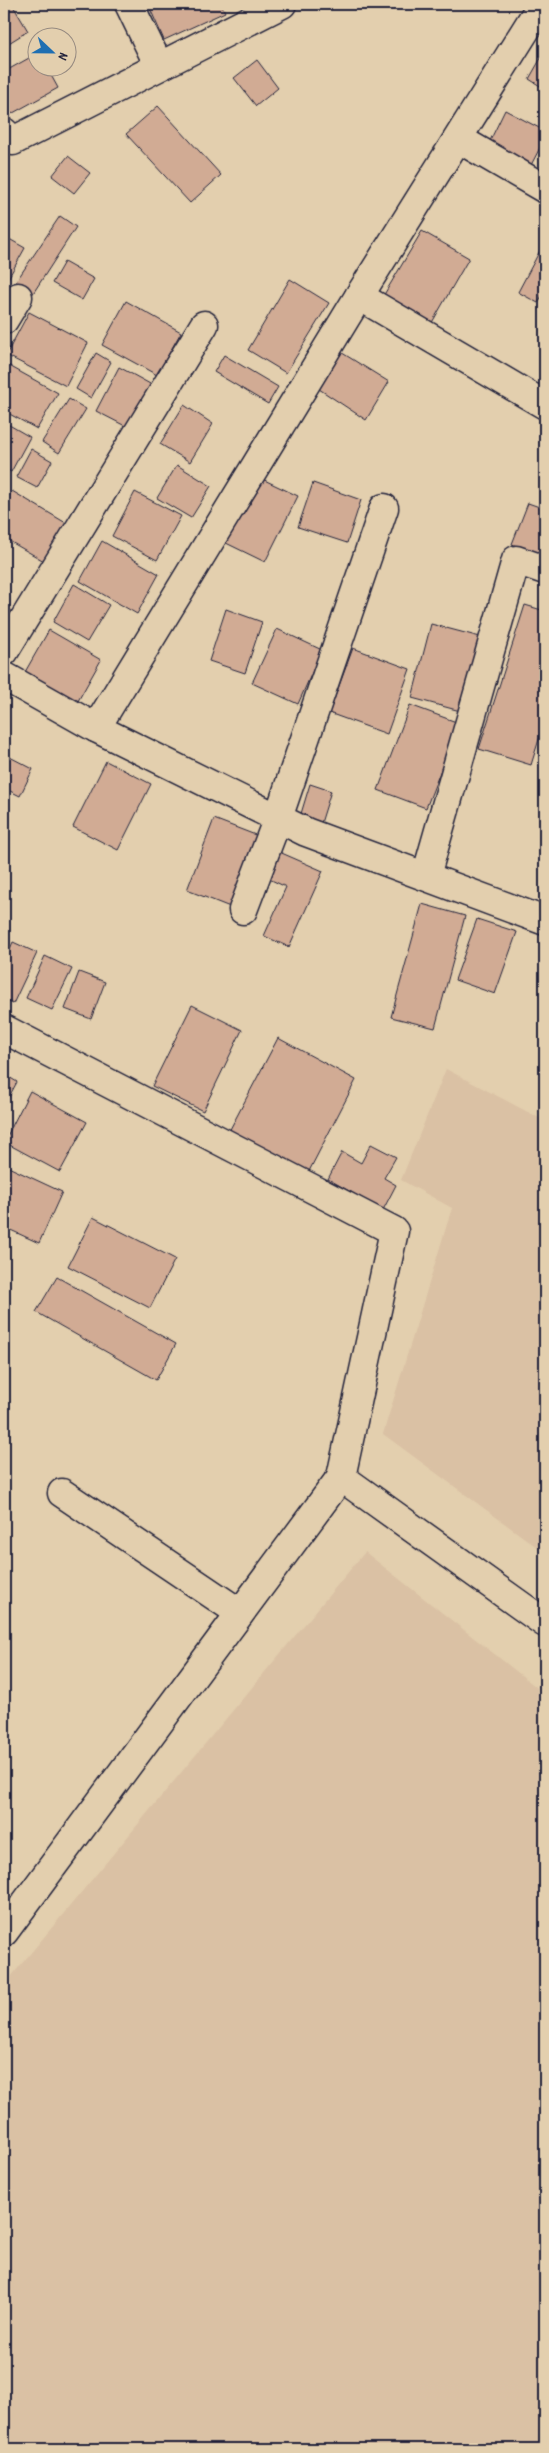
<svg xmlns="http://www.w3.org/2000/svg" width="549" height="2453" font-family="Dekko,sans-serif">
  <rect width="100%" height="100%" fill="#e3cfae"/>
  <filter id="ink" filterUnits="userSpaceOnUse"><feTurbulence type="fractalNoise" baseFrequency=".02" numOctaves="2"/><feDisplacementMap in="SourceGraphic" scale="10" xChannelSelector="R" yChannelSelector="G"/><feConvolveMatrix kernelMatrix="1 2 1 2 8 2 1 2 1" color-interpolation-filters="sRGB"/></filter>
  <g filter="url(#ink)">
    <!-- built -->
    <g fill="#dac1a4">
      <polygon points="446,1069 545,1121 545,1553 383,1434 452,1208 401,1180"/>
      <polygon points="365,1552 545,1694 545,2449 4,2449 4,1985"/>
    </g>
    <!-- building -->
    <g fill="#d1ab94" stroke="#22223b">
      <polygon points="4,4 12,4 28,31 4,46"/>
      <polygon points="148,4 221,4 225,12 164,40"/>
      <polygon points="545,51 545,89 529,79"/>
      <polygon points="38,53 38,68 47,68 58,88 4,118 4,72"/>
      <polygon points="257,60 278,88 256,106 234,78"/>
      <polygon points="158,106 221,175 190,203 126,134"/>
      <polygon points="505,110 545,131 545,138 529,169 487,147"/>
      <polygon points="68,156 90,173 74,193 52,176"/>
      <polygon points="60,216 76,227 32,295 15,283"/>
      <polygon points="422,231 469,258 430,326 382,298"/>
      <polygon points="4,236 25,248 4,286"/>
      <polygon points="545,241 545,290 538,303 518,292"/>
      <polygon points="64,262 94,279 82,300 52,283"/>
      <polygon points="290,279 329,303 286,373 248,350"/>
      <polygon points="126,301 181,332 157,375 102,345"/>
      <polygon points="29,312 88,343 66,386 6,355"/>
      <polygon points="339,351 389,382 366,420 316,387"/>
      <polygon points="96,353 111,362 91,398 76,389"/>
      <polygon points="224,355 278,387 268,404 214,372"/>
      <polygon points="4,363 58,393 37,429 4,411"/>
      <polygon points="119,367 152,385 129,428 96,411"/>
      <polygon points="69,399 86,409 59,453 42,442"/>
      <polygon points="184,405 213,424 190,462 160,444"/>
      <polygon points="4,422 30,437 11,472 4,468"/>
      <polygon points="31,449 52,461 37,488 16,477"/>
      <polygon points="177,465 211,486 191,518 157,498"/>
      <polygon points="258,477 298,496 265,562 226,543"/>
      <polygon points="313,483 361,500 347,543 298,527"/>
      <polygon points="12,491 66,523 44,561 4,538 4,505"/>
      <polygon points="135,492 181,516 157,560 112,536"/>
      <polygon points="528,503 545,509 545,536 538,555 512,544"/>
      <polygon points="102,541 159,574 137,614 80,581"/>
      <polygon points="74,584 109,605 87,642 53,622"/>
      <polygon points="525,605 545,611 545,720 531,765 479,749"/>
      <polygon points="226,609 262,622 245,673 209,661"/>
      <polygon points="431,624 484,638 464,712 412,698"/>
      <polygon points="277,629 322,650 298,704 252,683"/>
      <polygon points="49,630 101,660 74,708 21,679"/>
      <polygon points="353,648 410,669 387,734 329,713"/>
      <polygon points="410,705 459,723 426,808 378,790"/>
      <polygon points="4,754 33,769 20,796 4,788"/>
      <polygon points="106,761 151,784 118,850 73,827"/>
      <polygon points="310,784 331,791 321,823 300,817"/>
      <polygon points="214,819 258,836 230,907 187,890"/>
      <polygon points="277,851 323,871 289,947 264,936 286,887 265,877"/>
      <polygon points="422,904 465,916 435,1028 391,1017"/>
      <polygon points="477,919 517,932 495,994 455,980"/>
      <polygon points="13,942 37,953 13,1004 4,1000 4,962"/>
      <polygon points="45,956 72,969 52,1010 26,998"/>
      <polygon points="79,972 105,982 91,1019 65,1009"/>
      <polygon points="192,1005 242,1030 203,1111 152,1086"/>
      <polygon points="278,1038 356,1080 305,1179 226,1137"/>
      <polygon points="4,1074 17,1082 4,1106"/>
      <polygon points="30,1091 87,1122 60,1172 4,1142"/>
      <polygon points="371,1144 396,1157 384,1178 396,1185 383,1210 328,1179 342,1152 361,1163"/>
      <polygon points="4,1165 62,1192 39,1243 4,1227"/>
      <polygon points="93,1217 175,1259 150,1308 68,1266"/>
      <polygon points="57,1277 176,1344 156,1380 36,1312"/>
    </g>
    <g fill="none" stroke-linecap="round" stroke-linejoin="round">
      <defs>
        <g id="minor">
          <polyline points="129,4 159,66"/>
          <polyline points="4,132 13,141 282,4"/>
          <polyline points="459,139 545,189"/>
          <polyline points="359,296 545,405"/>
          <polyline points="4,320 18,297"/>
          <polyline points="4,652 204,325"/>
          <polyline points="4,676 96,728 306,832 545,921"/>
          <polyline points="96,728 359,296 542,4"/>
          <polyline points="426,876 516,560 545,570"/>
          <polyline points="243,910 278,818 384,508"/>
          <polyline points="4,1029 394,1231 341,1477"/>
          <polyline points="62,1493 240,1613"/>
        </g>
        <polyline id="tertiary" points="4,1932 341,1477 545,1623"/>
      </defs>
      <!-- minor casing -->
      <use href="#minor" stroke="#22223b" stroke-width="31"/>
      <!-- tertiary casing -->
      <use href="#tertiary" stroke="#22223b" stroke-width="31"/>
      <!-- minor -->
      <use href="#minor" stroke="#e3cfae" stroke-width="28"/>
      <!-- tertiary -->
      <use href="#tertiary" stroke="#e3cfae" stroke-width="28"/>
    </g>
  </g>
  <!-- margin -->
  <rect width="549" height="2453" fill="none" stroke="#e3cfae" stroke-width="20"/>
  <rect x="10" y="10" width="529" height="2433" fill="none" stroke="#22223b" stroke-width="2" filter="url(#ink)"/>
  <!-- north arrow -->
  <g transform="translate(52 52) rotate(112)"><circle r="24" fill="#e3cfae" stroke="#968a80"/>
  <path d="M0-4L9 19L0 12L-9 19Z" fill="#1f6fb2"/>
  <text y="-8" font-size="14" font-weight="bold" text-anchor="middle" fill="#22223b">N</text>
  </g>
</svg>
